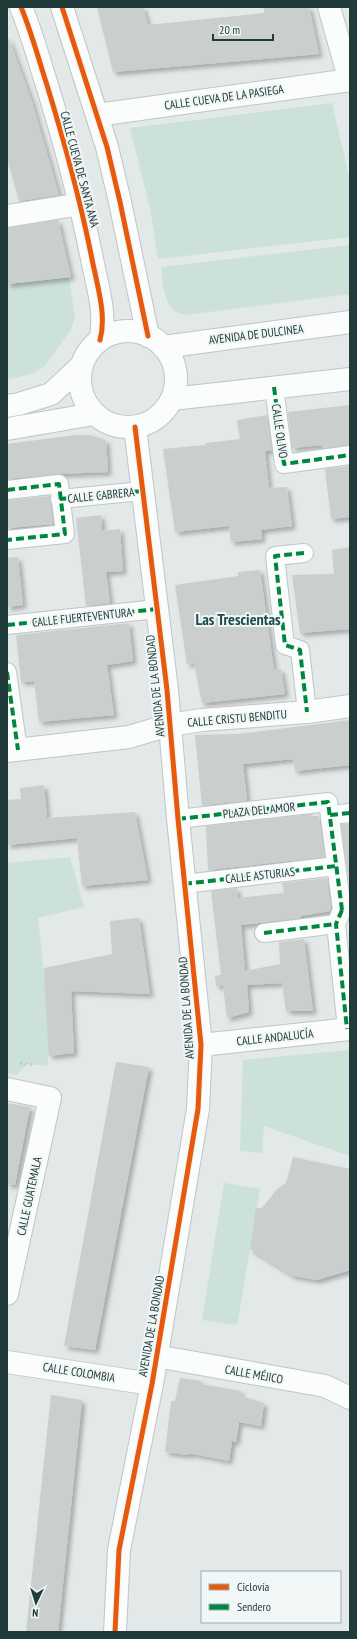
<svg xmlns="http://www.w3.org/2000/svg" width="357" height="1639" font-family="'PT Sans Narrow',sans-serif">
  <defs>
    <filter id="shadow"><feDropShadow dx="3.5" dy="3.5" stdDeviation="2" flood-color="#0004"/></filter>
  </defs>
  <rect width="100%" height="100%" fill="#e3e8e8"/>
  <!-- green -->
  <g fill="#cce1d8">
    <polygon points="332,103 350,181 350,237 158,259 150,208 130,128"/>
    <path d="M350 245V294L185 315C162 310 164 286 161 267Z"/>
    <polygon points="69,277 75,318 71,329 45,366 32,374 9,379 7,378 7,284"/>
    <polygon points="70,857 84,907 38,918 51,1037 47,1066 27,1064 17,1075 7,1073 7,863"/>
    <polygon points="350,1050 350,1156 264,1126 262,1153 240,1151 243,1060"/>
    <polygon points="224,1183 260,1189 237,1325 202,1320"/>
  </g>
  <!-- building -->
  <g fill="#cacfce" filter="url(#shadow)">
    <polygon points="97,7 143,7 148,25 264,13 264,7 309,7 319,54 113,72"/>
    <polygon points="7,39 9,39 32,102 59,195 19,201 7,158"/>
    <polygon points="58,220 71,277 7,284 7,228"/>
    <polygon points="350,405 350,445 322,448 322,445 292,448 288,412"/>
    <polygon points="267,415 272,450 265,451 269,488 287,487 292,526 261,530 262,539 231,542 229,526 175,532 163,449 206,445 206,443 240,439 237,420"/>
    <polygon points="75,435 89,435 106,440 108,472 58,474 7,479 7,444"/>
    <polygon points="350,466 350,517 331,519 325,469"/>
    <polygon points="50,496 53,524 7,528 7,500"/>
    <polygon points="101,515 102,531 120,529 123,571 106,572 110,603 86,606 76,518"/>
    <polygon points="350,547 350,629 300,633 292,575 334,574 332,550"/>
    <polygon points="18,557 23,605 7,607 7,558"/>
    <polygon points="260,570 274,670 281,669 285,694 202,703 194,663 187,664 175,585 238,576 238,572"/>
    <polygon points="129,623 133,661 107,665 114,715 39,722 34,681 21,682 16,635"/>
    <polygon points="350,720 350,765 295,771 293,759 243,764 247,801 202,805 195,735 238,734"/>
    <polygon points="44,785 47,818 135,812 148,880 82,886 77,838 7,845 7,800 21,799 20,788"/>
    <polygon points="311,814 312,816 319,816 325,857 208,870 206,826"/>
    <polygon points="341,824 350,824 350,890"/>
    <polygon points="327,878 331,908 330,911 301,916 301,918 241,925 245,971 280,964 279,942 304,939 313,1011 286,1011 282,983 247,985 249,1012 227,1018 223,986 216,986 215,976 221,975 211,891 237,888 238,898 284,893 282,883"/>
    <polygon points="139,918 150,994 71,991 74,1053 49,1056 44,968 112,954 110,921"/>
    <polygon points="116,1062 149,1067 95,1350 64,1346"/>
    <polygon points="7,1103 30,1107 15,1185 7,1184"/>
    <polygon points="293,1157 350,1169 350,1270 317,1280 293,1276 250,1249 256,1208 262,1208 277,1189 286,1183"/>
    <polygon points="180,1378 201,1381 201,1384 241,1391 240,1396 264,1403 261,1426 239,1422 236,1442 232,1441 229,1461 189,1453 189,1455 165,1452 171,1401 175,1401"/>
    <polygon points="51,1395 82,1400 58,1632 26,1632"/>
  </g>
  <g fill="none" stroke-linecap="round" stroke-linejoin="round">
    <defs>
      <g id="pedestrian">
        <polyline points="274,387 284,464 350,455"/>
        <polyline points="7,490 59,484 65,534 7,540"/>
        <polyline points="60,499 142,491"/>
        <polyline points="304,553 275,556 285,645 300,650 307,712"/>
        <polyline points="7,625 157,609"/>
        <polyline points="7,672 18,750"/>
        <polyline points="330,815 350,813"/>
        <polyline points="178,819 328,802 342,910"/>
        <polyline points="184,884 336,866"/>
        <polyline points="342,910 336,924 347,1029"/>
        <polyline points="264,933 336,924"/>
      </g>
      <g id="minor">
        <path d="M21 7C31 31 38 57 46 82 64 140 80 199 92 259 97 285 107 315 100 340"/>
        <polyline points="62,7 107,147 120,202 148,336"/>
        <polyline points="329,7 350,81"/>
        <polyline points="97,115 350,80"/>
        <polyline points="7,216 81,204"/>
        <polyline points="7,751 129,737 169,725 202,720 307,712 350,706"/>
        <polyline points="201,1045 350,1029"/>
        <polyline points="7,1089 50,1098 7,1294"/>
        <polyline points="156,1356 325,1386 350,1398"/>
        <polyline points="7,1362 152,1384"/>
        <polyline points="115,1632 119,1550 152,1384 198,1109 201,1045 178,819 167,690 135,427"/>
      </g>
      <g id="secondary">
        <circle cx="128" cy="379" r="48"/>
        <polyline points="163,347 350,322"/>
        <polyline points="172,399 350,379"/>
        <polyline points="7,406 19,404 51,394 82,365"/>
        <polyline points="7,429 94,414"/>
      </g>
    </defs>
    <!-- pedestrian casing -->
    <use href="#pedestrian" stroke="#c0c5c5" stroke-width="20"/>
    <!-- minor casing -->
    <use href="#minor" stroke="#c0c5c5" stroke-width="24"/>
    <!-- secondary casing -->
    <use href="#secondary" stroke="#bec6c5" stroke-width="24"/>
    <!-- path -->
    <polyline stroke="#c0c8c7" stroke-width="2.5" stroke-dasharray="2 3" stroke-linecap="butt" points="20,1063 34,1065"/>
    <!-- pedestrian -->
    <use href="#pedestrian" stroke="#fbfcfc" stroke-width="18"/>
    <!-- minor -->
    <use href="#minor" stroke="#fbfcfc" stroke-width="22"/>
    <!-- secondary -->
    <use href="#secondary" stroke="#fbfcfc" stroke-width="22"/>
    <!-- quiet -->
    <g stroke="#00873e" stroke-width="4" stroke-dasharray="8 4" stroke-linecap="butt">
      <polyline points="274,387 284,464 350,455"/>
      <polyline points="7,490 59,484 65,534 7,540"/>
      <polyline points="60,499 142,491"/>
      <polyline points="304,553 275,556 285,645 300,650 307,712"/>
      <polyline points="7,625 157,609"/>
      <polyline points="7,672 18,750"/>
      <polyline points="330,815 350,813"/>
      <polyline points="178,819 328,802 342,910"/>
      <polyline points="184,884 336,866"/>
      <polyline points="342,910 336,924 347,1029"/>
      <polyline points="264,933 336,924"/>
    </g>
    <defs>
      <g id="cycleway">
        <path d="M21 7C31 31 38 57 46 82 64 140 80 199 92 259 97 285 107 315 100 340"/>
        <polyline points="62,7 107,147 120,202 148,336"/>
        <polyline points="115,1632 119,1550 152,1384 198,1109 201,1045 178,819 167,690 135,427"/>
      </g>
    </defs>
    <!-- cycleway casing -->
    <use href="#cycleway" stroke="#f1f7f6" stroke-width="8"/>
    <!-- cycleway -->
    <use href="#cycleway" stroke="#e8590c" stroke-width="5"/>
  </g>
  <g text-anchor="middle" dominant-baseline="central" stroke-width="4" stroke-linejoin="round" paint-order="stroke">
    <!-- street labels -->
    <g font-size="12" fill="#213b3a" stroke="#f1f7f6">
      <text transform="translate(224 97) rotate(-8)">CALLE CUEVA DE LA PASIEGA</text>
      <text transform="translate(80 169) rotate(75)">CALLE CUEVA DE SANTA ANA</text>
      <text transform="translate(256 334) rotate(-7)">AVENIDA DE DULCINEA</text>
      <text transform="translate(280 431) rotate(82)">CALLE OLIVO</text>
      <text transform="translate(101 495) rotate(-6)">CALLE CABRERA</text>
      <text transform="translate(82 617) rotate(-6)">CALLE FUERTEVENTURA</text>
      <text transform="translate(155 686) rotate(-96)">AVENIDA DE LA BONDAD</text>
      <text transform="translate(237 718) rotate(-5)">CALLE CRISTU BENDITU</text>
      <text transform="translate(259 810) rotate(-6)">PLAZA DEL AMOR</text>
      <text transform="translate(260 875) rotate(-6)">CALLE ASTURIAS</text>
      <text transform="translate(186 1008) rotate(-94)">AVENIDA DE LA BONDAD</text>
      <text transform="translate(275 1037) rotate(-6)">CALLE ANDALUCÍA</text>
      <text transform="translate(29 1196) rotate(-78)">CALLE GUATEMALA</text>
      <text transform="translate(151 1326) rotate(-80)">AVENIDA DE LA BONDAD</text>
      <text transform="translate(79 1372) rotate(9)">CALLE COLOMBIA</text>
      <text transform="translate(254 1374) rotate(10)">CALLE MÉJICO</text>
    </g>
    <!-- district labels -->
    <g font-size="16" font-weight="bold" fill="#1e4c4c" stroke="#f1f7f6">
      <text x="238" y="619">Las Trescientas</text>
    </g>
  </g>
  <!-- border -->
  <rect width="357" height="1639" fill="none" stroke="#213b3a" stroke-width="16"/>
  <!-- legend -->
  <rect x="201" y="1571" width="140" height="52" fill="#f1f7f6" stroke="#9eacab"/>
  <rect x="209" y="1584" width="20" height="6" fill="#e8590c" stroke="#9eacab"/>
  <text x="237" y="1591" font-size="12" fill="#213b3a">Ciclovía</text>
  <rect x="209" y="1604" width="20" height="6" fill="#00873e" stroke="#9eacab"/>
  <text x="237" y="1611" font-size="12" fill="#213b3a">Sendero</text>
  <!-- north arrow -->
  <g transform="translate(36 1603) rotate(184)" stroke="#f1f7f6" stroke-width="3" paint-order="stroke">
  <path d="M0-3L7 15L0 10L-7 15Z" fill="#213b3a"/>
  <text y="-6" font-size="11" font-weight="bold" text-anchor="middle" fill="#213b3a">N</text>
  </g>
  <!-- scale -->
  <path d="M213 34v6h60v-6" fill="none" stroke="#213b3a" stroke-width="2"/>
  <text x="219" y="34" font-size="12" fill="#213b3a" stroke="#f1f7f6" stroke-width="3" paint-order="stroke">20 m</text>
</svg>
